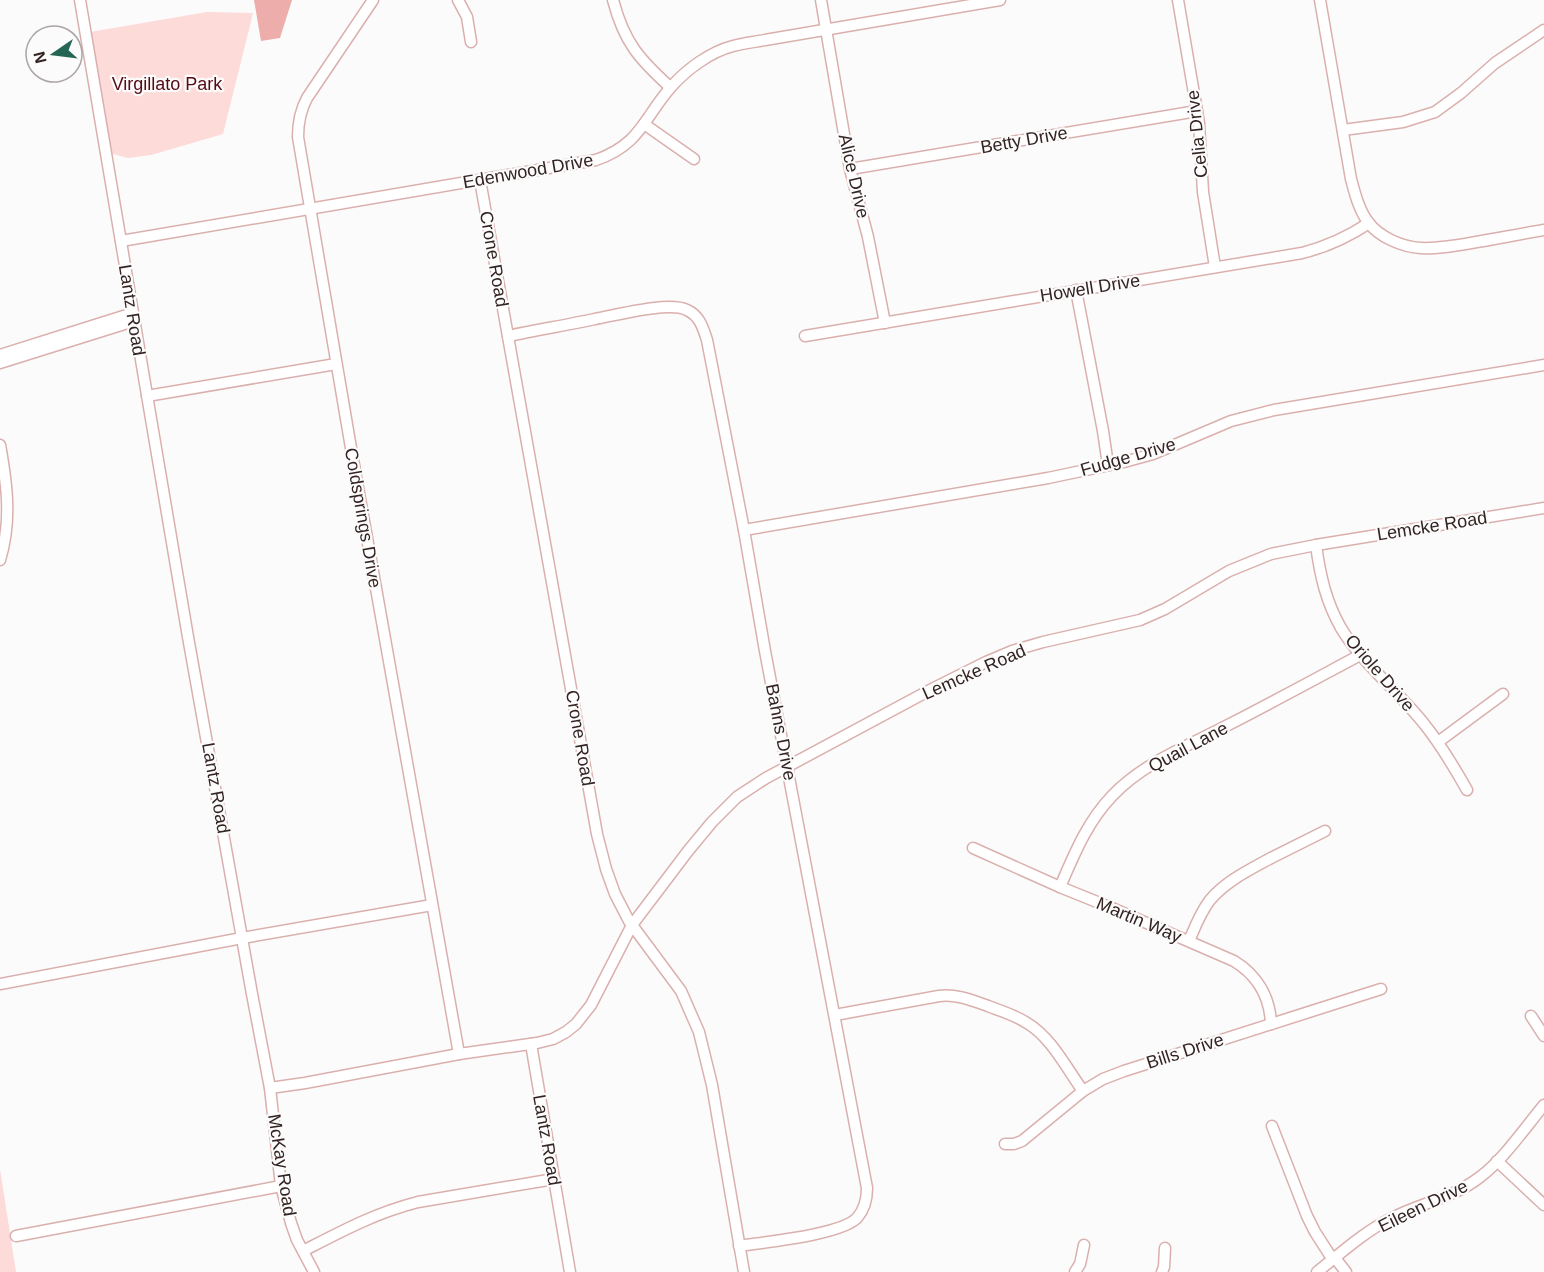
<svg xmlns="http://www.w3.org/2000/svg" width="1544" height="1272" font-family="Helvetica,sans-serif">
  <rect width="100%" height="100%" fill="#fbfbfb"/>
  <!-- green -->
  <g fill="#fcdbd9">
    <polygon points="207,12 253,13 223,134 151,155 128,158 109,153 90,32"/>
    <polygon points="0,1169 16,1272 0,1272"/>
  </g>
  <!-- forest -->
  <polygon fill="#edadab" points="254,0 292,0 280,38 261,41"/>
  <g fill="none" stroke-linecap="round" stroke-linejoin="round">
    <defs>
      <g id="minor">
        <polyline points="80,0 188,637 252,994 270,1088 281,1186 291,1223 297,1240 314,1272"/>
        <path d="M373 0 307 98C300 111 298 123 298 137L351 448 459 1054"/>
        <polyline points="458,0 467,17 471,42"/>
        <path d="M613 0C624 42 639 59 670 87"/>
        <polyline points="821,0 850,169 868,237 885,323"/>
        <polyline points="1178,0 1199,123 1203,192 1215,267"/>
        <path d="M1320 0 1351 179C1355 194 1359 210 1368 222 1379 237 1402 247 1421 248 1437 249 1454 246 1471 243 1495 239 1520 234 1544 230"/>
        <polyline points="644,124 694,159"/>
        <polyline points="1343,130 1403,122 1435,112 1461,93 1495,63 1544,30"/>
        <polyline points="850,169 1197,111"/>
        <polyline points="480,180 597,834 606,869 615,894 629,921 681,991 699,1032 712,1085 744,1272"/>
        <path d="M121 241 596 160C641 144 643 119 671 87 687 69 710 52 733 46 744 43 755 42 765 40L1000 0"/>
        <polyline points="1076,290 1103,431 1108,465"/>
        <path d="M508 336C537 330 566 325 595 319 617 315 669 301 687 310 700 316 703 328 707 340L744 530 765 651 867 1188C867 1199 865 1209 857 1218 840 1235 765 1242 739 1246"/>
        <path d="M805 336 1302 253C1326 247 1348 237 1369 223"/>
        <polyline points="0,355 133,313"/>
        <polyline points="0,363 134,321"/>
        <polyline points="147,396 336,364"/>
        <path d="M0 445C7 484 12 521 0 560"/>
        <polyline points="744,530 1048,478 1124,462 1153,454 1231,421 1274,410 1544,365"/>
        <path d="M1316 545C1320 575 1326 602 1341 628 1361 662 1400 693 1425 725 1441 745 1454 767 1467 790"/>
        <polyline points="1438,742 1503,694"/>
        <path d="M973 848 1060 887 1112 908 1234 961C1257 975 1270 997 1271 1024"/>
        <path d="M1060 887C1074 855 1087 822 1112 796 1143 763 1188 746 1228 725 1273 702 1317 678 1362 654"/>
        <path d="M1189 941C1195 927 1200 913 1210 900 1226 881 1249 870 1271 858 1289 849 1307 840 1325 831"/>
        <polyline points="0,984 242,938 432,905"/>
        <path d="M835 1015 939 996C957 994 971 1000 988 1006 1001 1011 1015 1015 1027 1023 1051 1037 1067 1069 1083 1091"/>
        <polyline points="1531,1016 1544,1036"/>
        <polyline points="531,1044 570,1272"/>
        <polyline points="270,1088 305,1083 459,1054 537,1043 553,1039 566,1032 576,1024 591,1005 632,925 688,851 712,822 737,797 766,778 932,689 986,662 1012,651 1043,642 1140,620 1165,609 1229,571 1271,554 1316,545 1544,508"/>
        <polyline points="1272,1126 1307,1216 1315,1232 1333,1260"/>
        <polyline points="1005,1144 1014,1144 1022,1141 1083,1091 1103,1079 1124,1071 1381,989"/>
        <polyline points="1497,1161 1544,1205"/>
        <polyline points="16,1236 281,1186"/>
        <path d="M303 1251C342 1231 375 1213 418 1202L554 1179"/>
        <polyline points="1335,1258 1346,1272"/>
        <polyline points="1075,1272 1080,1264 1084,1245"/>
        <polyline points="1162,1272 1164,1267 1165,1248"/>
        <path d="M1317 1272C1341 1253 1365 1231 1392 1218 1421 1203 1453 1198 1480 1177 1503 1160 1525 1128 1544 1105"/>
      </g>
    </defs>
    <!-- minor casing -->
    <use href="#minor" stroke="#dab0ae" stroke-width="13"/>
    <!-- minor -->
    <use href="#minor" stroke="#fff" stroke-width="10"/>
  </g>
  <g text-anchor="middle" dominant-baseline="central" stroke-width="4.5" stroke-linejoin="round" paint-order="stroke">
    <!-- park labels -->
    <g font-size="18" fill="#560a13" stroke="#fbfbfb">
      <text x="167" y="84">Virgillato Park</text>
    </g>
    <!-- street labels -->
    <g font-size="18" fill="#332322" stroke="#fbfbfb">
      <text transform="translate(1197 134) rotate(-96)">Celia Drive</text>
      <text transform="translate(1024 140) rotate(-10)">Betty Drive</text>
      <text transform="translate(528 171) rotate(-10)">Edenwood Drive</text>
      <text transform="translate(854 176) rotate(77)">Alice Drive</text>
      <text transform="translate(494 259) rotate(80)">Crone Road</text>
      <text transform="translate(1090 288) rotate(-9)">Howell Drive</text>
      <text transform="translate(132 310) rotate(81)">Lantz Road</text>
      <text transform="translate(1128 457) rotate(-16)">Fudge Drive</text>
      <text transform="translate(363 518) rotate(80)">Coldsprings Drive</text>
      <text transform="translate(1432 526) rotate(-9)">Lemcke Road</text>
      <text transform="translate(974 672) rotate(-24)">Lemcke Road</text>
      <text transform="translate(1380 673) rotate(49)">Oriole Drive</text>
      <text transform="translate(781 732) rotate(79)">Bahns Drive</text>
      <text transform="translate(580 738) rotate(80)">Crone Road</text>
      <text transform="translate(1188 747) rotate(-28)">Quail Lane</text>
      <text transform="translate(216 788) rotate(80)">Lantz Road</text>
      <text transform="translate(1139 920) rotate(23)">Martin Way</text>
      <text transform="translate(1185 1051) rotate(-18)">Bills Drive</text>
      <text transform="translate(547 1140) rotate(80)">Lantz Road</text>
      <text transform="translate(282 1165) rotate(81)">McKay Road</text>
      <text transform="translate(1423 1206) rotate(-26)">Eileen Drive</text>
    </g>
  </g>
  <!-- north arrow -->
  <g transform="translate(54 54) rotate(256)"><circle r="28" fill="#fbfbfb" stroke="#aba5a4" stroke-width="1.5"/>
  <path d="M0-4.5L10 22L0 15L-10 22Z" fill="#256553"/>
  <text y="-9" font-size="16" font-weight="bold" text-anchor="middle" fill="#332322">N</text>
  </g>
</svg>
